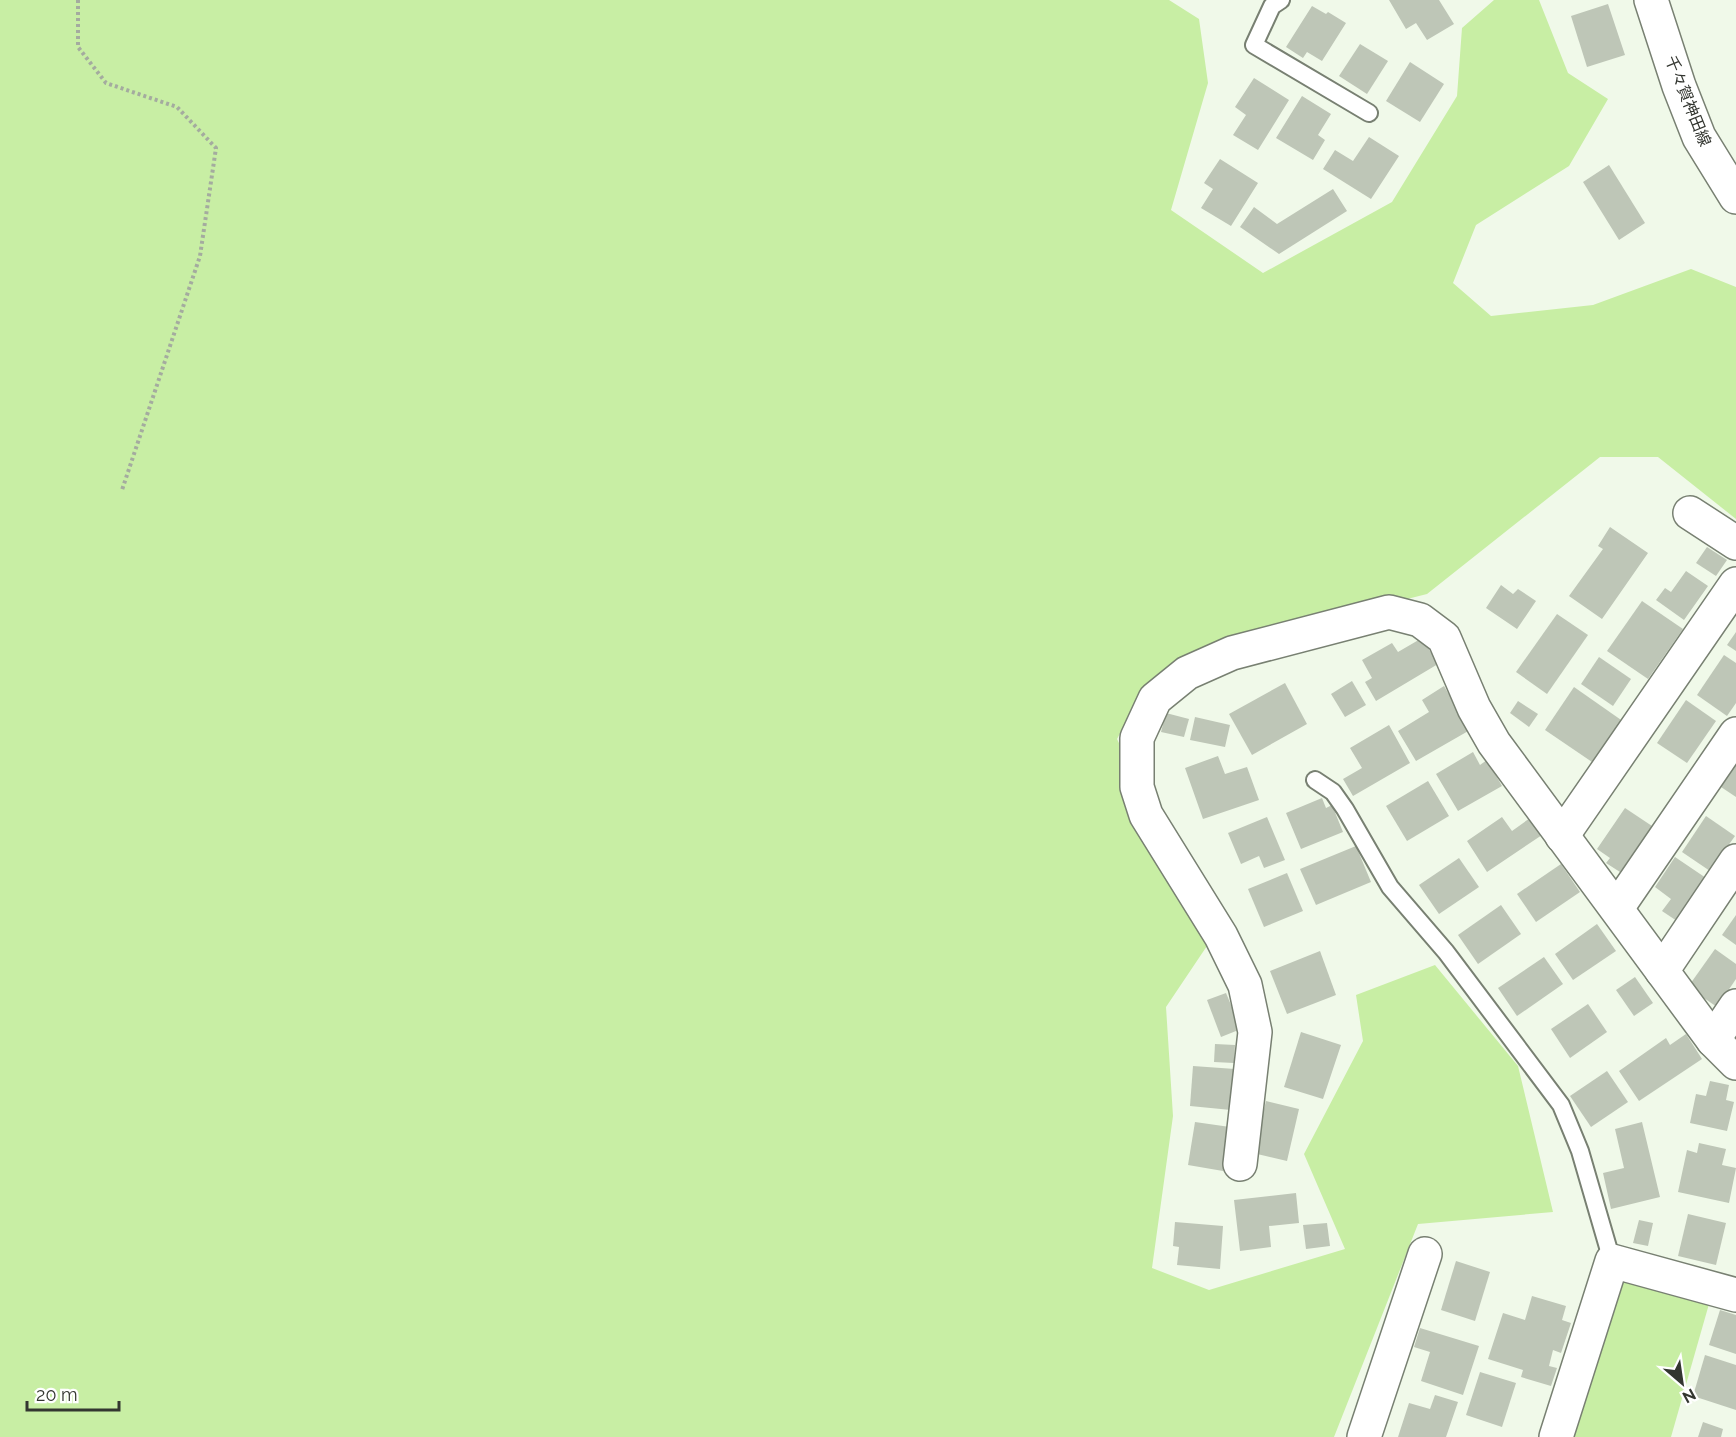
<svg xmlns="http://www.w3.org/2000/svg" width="1736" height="1437" font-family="Raleway,'Noto Sans JP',sans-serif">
  <rect width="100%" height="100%" fill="#f0f9e9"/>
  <!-- green -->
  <g fill="#c8eea4">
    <polygon points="0,0 1169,0 1199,19 1208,83 1171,210 1263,273 1392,202 1457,96 1462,28 1494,0 1539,0 1568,73 1608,99 1569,166 1476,225 1453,283 1491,316 1593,305 1691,269 1736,287 1736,519 1658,457 1600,457 1427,594 1197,652 1143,691 1117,739 1213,937 1166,1007 1173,1116 1152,1268 1209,1290 1345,1249 1304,1154 1363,1041 1356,995 1435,965 1518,1066 1553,1212 1418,1224 1334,1437 0,1437"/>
    <polygon points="1616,1276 1711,1297 1671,1437 1565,1437"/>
  </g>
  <!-- building -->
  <g fill="#bec6b7">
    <polygon points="1389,0 1439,0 1454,24 1427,40 1416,23 1406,29"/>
    <polygon points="1608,4 1625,55 1587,67 1571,16"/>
    <polygon points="1312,6 1326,14 1328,12 1346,23 1322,61 1307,52 1303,58 1286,47"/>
    <polygon points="1360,44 1388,61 1367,94 1339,76"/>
    <polygon points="1410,62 1444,84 1420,122 1386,101"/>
    <polygon points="1254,78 1289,100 1258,150 1233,135 1246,115 1235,107"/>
    <polygon points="1302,96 1331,114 1318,135 1325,140 1313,160 1276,138"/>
    <polygon points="1369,137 1399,156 1371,199 1323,169 1335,150 1353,161"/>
    <polygon points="1220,159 1258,183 1231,226 1201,208 1213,189 1204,183"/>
    <polygon points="1609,165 1645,223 1619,240 1583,182"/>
    <polygon points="1333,189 1347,211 1279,254 1240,227 1254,207 1277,224"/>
    <polygon points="1610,527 1648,553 1602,619 1569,596 1603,549 1598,546"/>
    <polygon points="1707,547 1727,560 1716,576 1696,563"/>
    <polygon points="1686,571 1708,586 1684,620 1656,600 1665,588 1671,592"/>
    <polygon points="1501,585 1513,594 1518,589 1536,601 1517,629 1486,608"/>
    <polygon points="1642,601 1683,629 1648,679 1607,651"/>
    <polygon points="1557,614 1588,635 1547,694 1516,672"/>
    <polygon points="1736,632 1736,651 1727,645"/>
    <polygon points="1422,638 1438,664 1376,701 1365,682 1372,678 1362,660 1392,643 1398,652"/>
    <polygon points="1724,655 1736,663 1736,703 1727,716 1697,695"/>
    <polygon points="1599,657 1631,679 1613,706 1581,684"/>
    <polygon points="1352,681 1366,705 1345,717 1331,694"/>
    <polygon points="1285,683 1307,724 1252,755 1229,714"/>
    <polygon points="1444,686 1470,730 1416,761 1398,731 1429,712 1422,700"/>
    <polygon points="1574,687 1624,722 1595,764 1545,730"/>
    <polygon points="1686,700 1716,721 1687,763 1657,743"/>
    <polygon points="1518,701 1538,714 1529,727 1510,713"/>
    <polygon points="1166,713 1189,719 1184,737 1161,732"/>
    <polygon points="1195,717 1230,725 1225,747 1190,740"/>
    <polygon points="1389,725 1410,763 1353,796 1343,779 1362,768 1350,748"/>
    <polygon points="1473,752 1480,765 1487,760 1502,786 1458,811 1436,774"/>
    <polygon points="1218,756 1225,774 1247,767 1259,800 1203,819 1185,768"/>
    <polygon points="1736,765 1736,797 1721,787"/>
    <polygon points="1428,781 1449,816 1407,841 1386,806"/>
    <polygon points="1322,798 1326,808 1332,805 1343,832 1301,849 1286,813"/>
    <polygon points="1625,808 1652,826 1620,872 1606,863 1610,858 1597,849"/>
    <polygon points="1706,816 1735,836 1710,871 1682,852"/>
    <polygon points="1267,817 1285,860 1264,868 1259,856 1241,864 1228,833"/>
    <polygon points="1502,817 1512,831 1530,818 1542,835 1487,872 1467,841"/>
    <polygon points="1356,846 1371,882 1316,905 1300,869"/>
    <polygon points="1675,857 1706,878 1677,921 1662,911 1671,899 1655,887"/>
    <polygon points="1459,858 1479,887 1439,914 1419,885"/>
    <polygon points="1561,864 1580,892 1536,922 1517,894"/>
    <polygon points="1287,873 1303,911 1264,927 1248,889"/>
    <polygon points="1501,905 1521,934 1478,964 1458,935"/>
    <polygon points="1736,915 1736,945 1722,935"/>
    <polygon points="1597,924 1616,951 1573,980 1555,954"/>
    <polygon points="1715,949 1736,964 1736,979 1717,1007 1688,987"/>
    <polygon points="1320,951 1336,995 1287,1014 1270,971"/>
    <polygon points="1544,957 1563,984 1517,1016 1498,988"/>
    <polygon points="1635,977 1653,1003 1634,1016 1616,990"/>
    <polygon points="1226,993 1241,1029 1221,1037 1207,1000"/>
    <polygon points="1588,1004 1607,1032 1570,1058 1551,1029"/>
    <polygon points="1301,1032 1341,1045 1323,1099 1284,1087"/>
    <polygon points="1686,1034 1702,1059 1639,1101 1619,1071 1666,1038 1670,1045"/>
    <polygon points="1215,1044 1235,1045 1234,1063 1214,1062"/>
    <polygon points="1193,1066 1235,1069 1231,1110 1190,1106"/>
    <polygon points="1607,1071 1628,1102 1591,1127 1570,1096"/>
    <polygon points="1710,1081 1729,1085 1726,1100 1734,1102 1727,1131 1690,1123 1696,1094 1706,1096"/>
    <polygon points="1266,1101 1299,1109 1287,1161 1253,1153"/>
    <polygon points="1195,1122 1230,1127 1223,1171 1188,1165"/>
    <polygon points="1642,1122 1660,1197 1611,1209 1603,1173 1624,1168 1615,1129"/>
    <polygon points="1699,1143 1726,1149 1722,1165 1736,1168 1729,1203 1678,1192 1687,1150 1697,1153"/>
    <polygon points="1296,1193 1299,1223 1269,1226 1271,1247 1240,1251 1234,1200"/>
    <polygon points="1688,1214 1726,1223 1716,1265 1678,1256"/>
    <polygon points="1639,1220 1653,1223 1648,1246 1633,1243"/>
    <polygon points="1175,1222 1223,1226 1220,1269 1177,1265 1179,1247 1173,1246"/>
    <polygon points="1327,1223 1330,1246 1306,1249 1303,1225"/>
    <polygon points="1456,1261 1490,1272 1475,1321 1441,1310"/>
    <polygon points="1532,1296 1566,1306 1562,1320 1571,1323 1561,1353 1553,1350 1549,1366 1557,1368 1551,1386 1521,1377 1523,1370 1488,1359 1503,1313 1525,1320"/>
    <polygon points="1720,1310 1736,1315 1736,1354 1709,1345"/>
    <polygon points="1420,1328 1479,1346 1463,1395 1421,1381 1430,1352 1414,1347"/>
    <polygon points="1705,1355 1736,1365 1736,1410 1693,1396"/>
    <polygon points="1480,1372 1516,1383 1502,1427 1466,1415"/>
    <polygon points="1435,1395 1458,1402 1446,1437 1398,1437 1409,1403 1430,1409"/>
    <polygon points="1703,1422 1723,1429 1721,1437 1698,1437"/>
  </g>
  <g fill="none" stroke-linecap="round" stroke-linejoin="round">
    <defs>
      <g id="lane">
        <polyline points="1281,0 1272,6 1254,45 1369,113"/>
        <polyline points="1315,780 1333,792 1345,809 1390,887 1446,952 1561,1105 1580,1151 1612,1261"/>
      </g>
      <g id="street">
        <polyline points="1690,513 1736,543"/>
        <polyline points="1562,836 1736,584"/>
        <polyline points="1617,908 1736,734"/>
        <polyline points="1662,971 1736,861"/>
        <polyline points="1713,1040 1736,1006"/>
        <polyline points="1240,1164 1255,1032 1245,985 1221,936 1146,815 1137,787 1137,738 1155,699 1187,673 1232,653 1389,612 1420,620 1444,638 1474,708 1494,743 1713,1040 1736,1063"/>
        <polyline points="1364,1437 1425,1254"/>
        <polyline points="1556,1437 1612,1261 1736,1295"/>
      </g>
      <polyline id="secondary" points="1651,0 1679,86 1699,137 1736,197"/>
    </defs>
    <!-- lane casing -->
    <use href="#lane" stroke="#788072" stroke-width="20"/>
    <!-- street casing -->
    <use href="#street" stroke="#788072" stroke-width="36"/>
    <!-- secondary casing -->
    <use href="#secondary" stroke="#788072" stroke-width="36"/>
    <!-- path -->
    <polyline stroke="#a4ab9f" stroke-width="4" stroke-dasharray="3 3" stroke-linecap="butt" points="78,0 78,47 106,83 177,107 216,148 200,256 122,490"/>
    <!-- lane -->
    <use href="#lane" stroke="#fff" stroke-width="16"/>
    <!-- street -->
    <use href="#street" stroke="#fff" stroke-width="33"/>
    <!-- secondary -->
    <use href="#secondary" stroke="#fff" stroke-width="33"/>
  </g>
  <g text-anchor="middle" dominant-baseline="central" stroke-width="6" stroke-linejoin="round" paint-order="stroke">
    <!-- street labels -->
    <g font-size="16" fill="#333630" stroke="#fff">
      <text transform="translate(1688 101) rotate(68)">千々賀神田線</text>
    </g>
  </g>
  <!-- north arrow -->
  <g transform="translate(1682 1383) rotate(151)" stroke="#ffffff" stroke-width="4.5" paint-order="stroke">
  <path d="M0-4.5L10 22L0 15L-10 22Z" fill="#333630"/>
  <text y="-9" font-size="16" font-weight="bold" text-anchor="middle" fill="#333630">N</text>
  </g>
  <!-- scale -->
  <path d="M27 1401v9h92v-9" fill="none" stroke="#333630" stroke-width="3"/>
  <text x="36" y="1401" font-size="18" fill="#333630" stroke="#ffffff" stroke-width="4.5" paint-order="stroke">20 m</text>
</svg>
